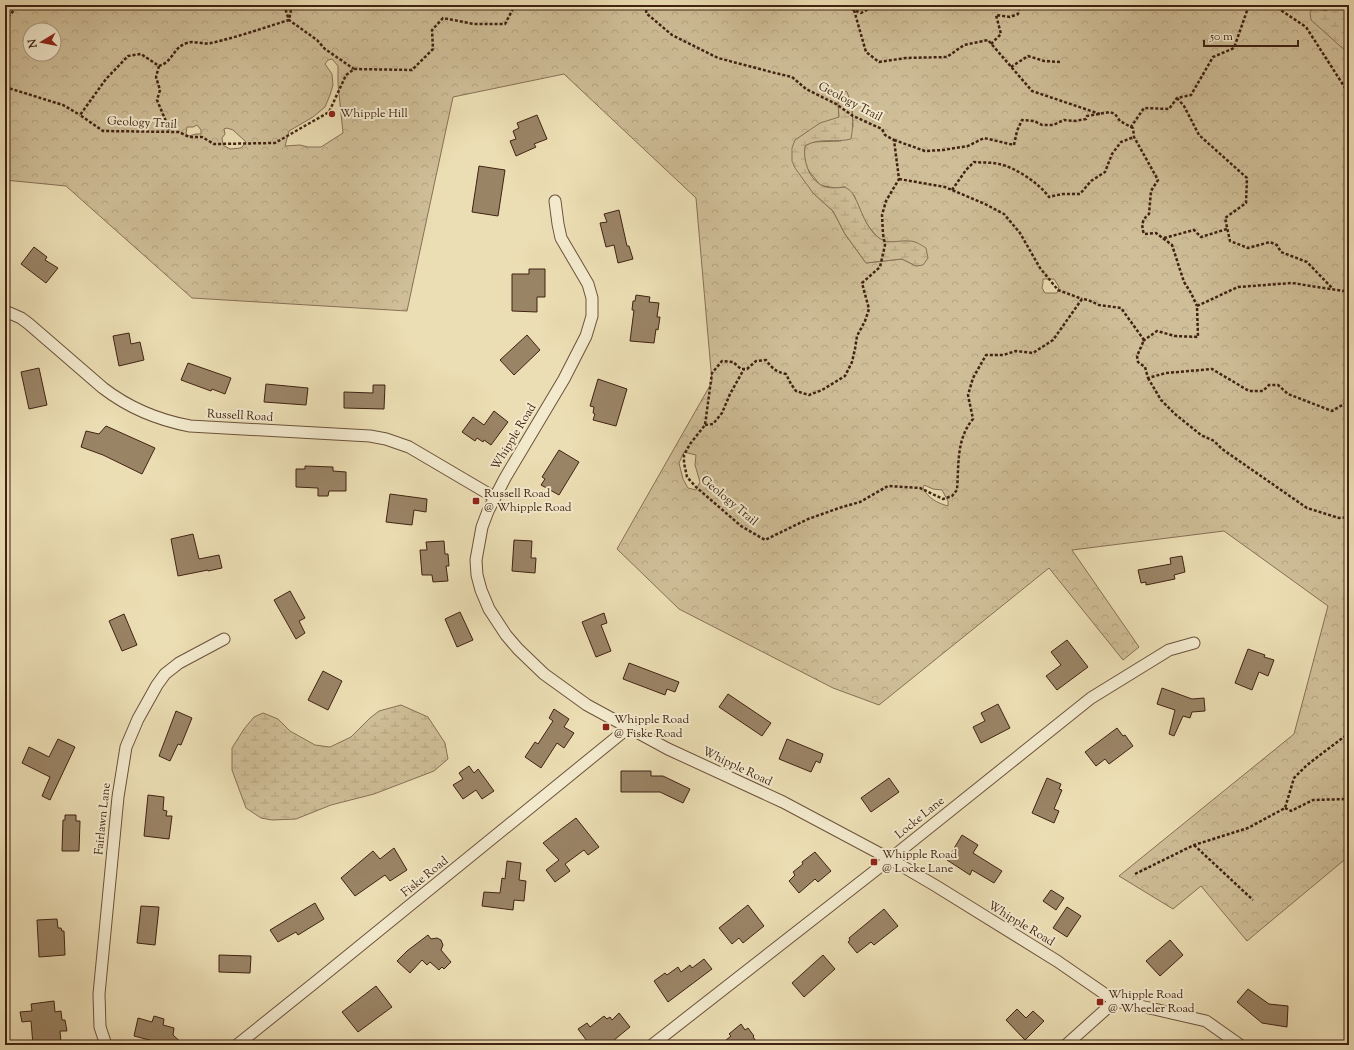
<svg xmlns="http://www.w3.org/2000/svg" width="1354" height="1050" font-family="'Sorts Mill Goudy',serif">
  <defs>
    <pattern id="forest-crowns" width="20" height="18" patternUnits="userSpaceOnUse"><rect width="20" height="18" fill="#cfbe98"/><path d="M2 6a3 3 0 1 1 6 0M12 15a3 3 0 1 1 6 0" fill="none" stroke="#b3a382"/></pattern>
    <pattern id="wetland-marsh" width="20" height="14" patternUnits="userSpaceOnUse"><rect width="20" height="14" fill="#cfbe98"/><path d="M1 5h8M5 5V1M11 12h8M15 12V8" fill="none" stroke="#b3a382"/></pattern>
  </defs>
  <rect width="100%" height="100%" fill="#ecdeb4"/>
  <filter id="stains"><feTurbulence type="fractalNoise" baseFrequency=".005" numOctaves="4"/><feColorMatrix values="0 0 0 0 .2 0 0 0 0 .09 0 0 0 0 .02 0 0 0 .5 -.17"/></filter>
  <radialGradient id="worn" r=".72"><stop offset=".6" stop-color="#630" stop-opacity="0"/><stop offset="1" stop-color="#630" stop-opacity=".3"/></radialGradient>
  <!-- forest -->
  <path fill="url(#forest-crowns)" stroke="#887055" fill-rule="evenodd" d="M8 5H1349V856L1247 941 1201 886 1173 909 1119 876 1294 734 1328 606 1224 531 1072 550 1139 647 1123 660 1049 568 879 705 833 688 679 609 617 549 712 382 696 198 564 74 453 97 407 311 192 298 66 186 5 180V9ZM30 30H54V54H30ZM332 59 338 66V84L343 133 321 147H308L300 145 285 146 289 131 313 117 325 107 330 95 333 85 332 74 325 64 328 60ZM852 102 853 127 841 141 812 142 805 146 804 156 806 167 820 185 835 188 845 187 854 195 861 214 869 227 878 238 886 242H897L916 266 902 259 866 263 845 234 833 211 813 193 795 140 839 117 838 103ZM197 125 201 130V134H196L189 136 186 134 187 127H193ZM227 128 233 130 246 142 241 148 230 149 223 145 222 138 225 134 224 129ZM1043 279H1054L1059 287 1057 293H1045L1042 288 1043 283ZM684 452 696 455 695 465 700 482 696 490 688 488 683 479 679 463ZM924 485 933 489 942 490 948 501V506C937 503 928 498 923 488Z"/>
  <!-- wetland -->
  <g fill="url(#wetland-marsh)" stroke="#887055">
    <polygon points="1334,5 1349,5 1349,54 1311,20 1310,12 1313,8 1326,11"/>
    <path d="M845 91 847 92C853 107 854 123 851 139 836 143 819 137 805 146 803 159 808 178 821 185 828 189 837 188 845 187 849 190 853 192 854 196 862 210 865 228 879 238 888 245 898 240 909 241 916 241 921 245 926 248L928 258 923 265 916 266 902 259 866 263 845 234 833 211 813 193 795 168 792 161V148L795 140 820 123 839 117 838 103 839 95Z"/>
    <polygon points="401,705 428,717 445,743 448,759 434,771 374,794 331,805 296,819 272,820 261,818 246,808 232,770 232,748 244,729 254,717 263,713 278,719 290,731 315,745 330,747 351,737 370,718 379,711"/>
  </g>
  <!-- building -->
  <g fill="#9a8466" stroke="#412312">
    <polygon points="537,115 547,139 534,144 536,147 516,156 510,141 516,139 513,131 519,128 517,123"/>
    <polygon points="479,166 505,170 498,216 472,212"/>
    <polygon points="619,210 627,246 629,246 633,259 618,263 614,245 606,247 600,223 607,222 604,214"/>
    <polygon points="34,247 47,257 45,260 58,268 46,283 21,264"/>
    <polygon points="529,269 545,269 545,297 537,297 537,312 512,311 512,274 529,274"/>
    <polygon points="636,295 650,297 649,302 659,303 657,317 660,317 658,330 656,329 654,343 630,341 634,310 632,310 633,301 635,301"/>
    <polygon points="129,333 131,344 140,342 144,360 119,366 113,336"/>
    <polygon points="527,335 540,350 514,375 500,360"/>
    <polygon points="188,363 231,378 225,394 212,389 211,391 181,380"/>
    <polygon points="39,368 47,405 29,409 21,372"/>
    <polygon points="598,379 627,389 616,426 593,420 595,414 593,413 594,407 590,406"/>
    <polygon points="266,384 308,388 306,405 264,402"/>
    <polygon points="373,385 385,385 384,409 344,408 344,392 373,393"/>
    <polygon points="494,411 508,422 491,445 484,440 483,442 477,438 475,441 462,432 473,417 484,425"/>
    <polygon points="106,426 155,448 142,474 103,455 81,447 86,431 99,434"/>
    <polygon points="559,450 579,462 559,495 541,485 545,479 542,477"/>
    <polygon points="305,466 333,467 333,471 346,472 346,491 329,491 328,496 318,496 318,488 296,487 296,469 305,469"/>
    <polygon points="390,494 427,499 426,512 414,510 412,525 386,522"/>
    <polygon points="193,534 199,559 219,555 222,568 208,571 208,570 178,576 171,539"/>
    <polygon points="514,540 532,541 531,558 536,558 535,573 512,571"/>
    <polygon points="444,541 445,554 448,554 449,566 446,566 448,581 433,582 432,575 422,575 420,550 427,550 426,542"/>
    <polygon points="1182,556 1185,572 1174,575 1175,579 1146,585 1146,582 1141,583 1138,570 1171,564 1170,558"/>
    <polygon points="290,591 305,618 299,621 305,633 296,639 274,600"/>
    <polygon points="460,612 473,640 457,647 445,619"/>
    <polygon points="604,613 607,623 601,625 611,651 596,657 582,622"/>
    <polygon points="124,614 137,645 122,651 109,621"/>
    <polygon points="1067,640 1088,667 1057,690 1046,676 1061,665 1051,652"/>
    <polygon points="1248,649 1265,655 1264,657 1274,660 1268,676 1259,672 1252,690 1235,683"/>
    <polygon points="629,663 679,682 675,692 667,689 665,695 623,679"/>
    <polygon points="323,671 342,681 328,710 308,700"/>
    <polygon points="1162,688 1192,699 1204,698 1205,711 1192,712 1190,718 1183,716 1174,736 1169,734 1175,710 1157,704"/>
    <polygon points="728,694 771,723 762,736 719,707"/>
    <polygon points="998,704 1010,728 981,743 973,727 985,721 981,713"/>
    <polygon points="554,709 569,719 564,727 574,733 564,748 557,743 541,768 525,757 535,742 538,744 553,721 549,718"/>
    <polygon points="176,711 192,718 181,745 178,744 170,761 159,756"/>
    <polygon points="1117,728 1123,736 1125,735 1133,746 1109,764 1105,759 1096,766 1085,752"/>
    <polygon points="58,739 75,747 50,800 42,796 50,777 22,763 29,747 49,757"/>
    <polygon points="787,739 823,754 820,763 816,761 811,772 779,759"/>
    <polygon points="469,766 474,773 478,769 494,791 482,799 476,790 463,799 453,785 463,779 459,773"/>
    <polygon points="621,771 651,771 651,776 663,776 690,789 683,803 660,792 621,792"/>
    <polygon points="889,778 899,792 871,812 861,798"/>
    <polygon points="1047,778 1061,784 1059,789 1062,790 1054,809 1059,811 1054,823 1032,813"/>
    <polygon points="148,795 164,797 163,810 167,811 166,816 172,816 169,839 144,836"/>
    <polygon points="65,815 76,815 76,821 80,821 79,851 62,851 63,820 65,820"/>
    <polygon points="576,818 599,847 588,855 584,850 565,864 570,871 555,882 546,870 559,860 543,843"/>
    <polygon points="962,835 978,845 973,853 1002,871 994,883 972,870 970,875 947,860"/>
    <polygon points="394,848 407,870 390,881 385,875 355,896 341,878 373,851 380,859"/>
    <polygon points="815,852 831,871 818,882 815,879 799,893 789,881 795,875 793,872 803,864 802,862"/>
    <polygon points="507,861 521,863 519,880 526,881 524,901 514,900 513,910 482,906 484,892 500,893 502,878 505,879"/>
    <polygon points="1051,890 1064,898 1056,910 1043,901"/>
    <polygon points="315,903 324,919 298,935 296,932 278,942 270,930"/>
    <polygon points="748,905 764,926 743,943 739,938 732,944 719,928"/>
    <polygon points="141,906 159,907 155,945 137,943"/>
    <polygon points="1067,907 1081,916 1067,937 1053,928"/>
    <polygon points="884,909 898,926 874,945 871,942 857,953 848,942 850,940 849,938"/>
    <polygon points="57,919 58,928 61,928 62,931 64,931 65,955 39,957 37,920"/>
    <polygon points="428,935 431,939 437,938 441,940 443,945 441,950 451,962 444,969 442,967 439,970 430,962 427,965 422,960 410,973 397,961 407,951"/>
    <polygon points="1170,940 1183,955 1160,976 1146,961"/>
    <polygon points="219,955 251,956 250,973 219,972"/>
    <polygon points="823,955 835,969 804,997 792,983"/>
    <polygon points="704,959 712,969 668,1002 654,981 665,973 667,975 678,967 681,972 690,965 692,968"/>
    <polygon points="376,986 392,1007 358,1032 342,1012"/>
    <polygon points="1248,989 1269,1004 1288,1006 1287,1027 1262,1023 1237,1002"/>
    <polygon points="54,1001 55,1012 61,1011 62,1020 65,1020 67,1031 60,1031 61,1042 33,1045 31,1021 22,1022 20,1012 32,1011 31,1004"/>
    <polygon points="1017,1009 1026,1018 1033,1011 1044,1021 1025,1040 1006,1020"/>
    <polygon points="619,1013 630,1027 608,1045 590,1045 578,1029 587,1023 590,1027 604,1016 607,1019 610,1017 612,1020"/>
    <polygon points="154,1016 164,1019 163,1025 174,1028 173,1035 184,1045 169,1045 134,1036 138,1018 152,1022"/>
    <polygon points="741,1024 745,1030 748,1028 754,1036 753,1037 759,1045 720,1045 731,1036 729,1034"/>
  </g>
  <g fill="none" stroke-linecap="round" stroke-linejoin="round">
    <defs>
      <g id="street">
        <polyline points="555,201 558,224 561,238 588,284 592,298 592,316 586,336 564,379 505,478 488,511 482,527 476,560 477,575 481,590 489,609 506,635 518,649 544,674 587,705 668,749 783,802 890,859 936,886 1057,961 1115,1001 1154,1009 1206,1021 1240,1045"/>
        <path d="M5 311 21 318 29 324 103 388C129 408 158 420 190 426L370 436 386 439 409 447 494 497"/>
        <polyline points="106,1045 100,1027 99,994 118,797 126,747 138,719 157,685 165,674 179,663 224,639"/>
        <polyline points="237,1045 318,980 628,728"/>
        <polyline points="652,1045 890,859 1091,698 1169,650 1194,643"/>
        <polyline points="1066,1045 1115,1001"/>
      </g>
    </defs>
    <!-- street casing -->
    <use href="#street" stroke="#6c523a" stroke-width="13"/>
    <!-- path -->
    <g stroke="#412312" stroke-width="2.5" stroke-dasharray="3 2" stroke-linecap="butt">
      <polyline points="284,5 289,20 317,40 325,49 354,69"/>
      <path d="M292 5 289 20C263 28 238 37 211 43 203 45 193 40 187 43 173 47 174 61 159 66L141 54 128 56 106 79 80 115 103 131 179 132 189 137H202L214 144 275 143 329 112 346 75 354 69 412 70 433 49 432 30 443 18 474 24H505L515 5"/>
      <path d="M647 5 646 13 672 35 718 58 775 73 792 77 806 89 836 104 853 116 882 129 885 135 894 140 899 179 886 201 882 215 883 234 885 245 880 267 862 283 869 309 865 321 857 336 855 349 852 362 845 376 822 390 809 395 796 391 791 384 786 374C776 372 772 368 766 360L756 361 747 369H741L733 362 722 361 712 373 705 425 690 444 684 455V463L687 477 696 487 741 526 765 540 808 519 842 507 860 502 888 486 920 488 943 499 952 496 957 490C959 465 956 439 973 419L968 395 973 378 986 355H1003L1016 351 1033 353 1053 340 1082 299 1088 300 1099 305 1121 308 1144 340 1137 356 1138 362 1145 367 1148 378 1166 373 1212 369 1249 391H1263L1269 385H1278L1288 394 1332 411 1349 401"/>
      <polyline points="842,5 861,13 876,5"/>
      <polyline points="1273,5 1306,27 1349,94"/>
      <polyline points="854,10 866,52 879,62 906,58 947,57 964,45 988,40 1032,91 1100,114"/>
      <polyline points="5,21 18,5"/>
      <polyline points="991,44 1001,34 996,15 1010,17 1018,14 1020,5"/>
      <polyline points="159,66 156,77 160,90 157,100 170,131"/>
      <polyline points="1011,67 1028,56 1044,61 1061,62"/>
      <polyline points="5,87 63,105 80,115"/>
      <polyline points="1177,98 1184,106 1199,135 1247,178 1246,203 1225,218 1230,241 1248,248 1270,242 1277,245 1281,252 1307,262 1333,289"/>
      <path d="M1131 127 1133 128 1134 137 1158 180 1151 191 1149 214C1142 219 1141 226 1144 234L1156 233 1172 245 1184 282 1191 293 1197 306"/>
      <polyline points="894,140 925,151 943,150 968,146 984,138 1014,145 1017,131 1022,120 1034,121 1042,125 1053,125 1064,120 1075,121 1086,119 1087,116 1110,112 1115,114 1120,121 1131,127 1144,108 1169,109 1177,98 1191,95 1213,57 1234,48 1249,5"/>
      <polyline points="899,179 945,187 985,204 1004,214 1020,233 1040,268 1058,290 1082,299"/>
      <path d="M952 190 966 170 974 162C982 163 991 162 999 164 1015 167 1040 184 1049 197L1062 194H1080L1091 181 1105 172 1112 154 1121 142 1134 137"/>
      <polyline points="1164,238 1194,230 1201,237 1227,229"/>
      <polyline points="1143,341 1157,331 1175,336 1198,337 1197,306 1238,287 1292,283 1343,291 1349,287"/>
      <polyline points="1148,378 1161,400 1175,414 1201,435 1214,441 1222,449 1307,508 1339,518 1349,517"/>
      <polyline points="705,425 713,424 722,413 730,394 744,369"/>
      <polyline points="1285,808 1291,811 1313,800 1349,799"/>
      <polyline points="1194,845 1253,900"/>
      <polyline points="1135,874 1194,845 1248,828 1285,808 1294,778 1307,765 1349,733"/>
    </g>
    <!-- street -->
    <use href="#street" stroke="#f3eace" stroke-width="11"/>
  </g>
  <!-- markers -->
  <g fill="#8f2418" stroke="#f3eace" stroke-width="1.5">
    <circle cx="332" cy="114" r="4"/>
    <rect x="472" y="497" width="8" height="8" rx="2"/>
    <rect x="602" y="723" width="8" height="8" rx="2"/>
    <rect x="870" y="858" width="8" height="8" rx="2"/>
    <rect x="1096" y="998" width="8" height="8" rx="2"/>
  </g>
  <g text-anchor="middle" dominant-baseline="central" stroke-width="4" stroke-linejoin="round" paint-order="stroke">
    <!-- street labels -->
    <g font-size="12" fill="#412312" stroke="#f3eace">
      <text transform="translate(850 102) rotate(28)">Geology Trail</text>
      <text transform="translate(142 123) rotate(3)">Geology Trail</text>
      <text transform="translate(240 416) rotate(3)">Russell Road</text>
      <text transform="translate(514 437) rotate(-59)">Whipple Road</text>
      <text transform="translate(729 501) rotate(40)">Geology Trail</text>
      <text transform="translate(737 767) rotate(25)">Whipple Road</text>
      <text transform="translate(920 818) rotate(-39)">Locke Lane</text>
      <text transform="translate(103 819) rotate(-84)">Fairlawn Lane</text>
      <text transform="translate(425 877) rotate(-39)">Fiske Road</text>
      <text transform="translate(1021 924) rotate(31)">Whipple Road</text>
    </g>
    <!-- poi labels -->
    <g font-size="12" fill="#412312" stroke="#f3eace" text-anchor="start">
      <text x="340" y="114">Whipple Hill</text>
      <text x="484" y="494">Russell Road<tspan x="484" dy="14">@ Whipple Road</tspan></text>
      <text x="614" y="720">Whipple Road<tspan x="614" dy="14">@ Fiske Road</tspan></text>
      <text x="882" y="855">Whipple Road<tspan x="882" dy="14">@ Locke Lane</tspan></text>
      <text x="1108" y="995">Whipple Road<tspan x="1108" dy="14">@ Wheeler Road</tspan></text>
    </g>
  </g>
  <!-- margin -->
  <rect width="1354" height="1050" fill="none" stroke="#ecdeb4" stroke-width="20"/>
  <rect x="6" y="6" width="1342" height="1038" fill="none" stroke="#412312" stroke-width="2"/>
  <rect x="10" y="10" width="1334" height="1030" fill="none" stroke="#412312"/>
  <!-- north arrow -->
  <g transform="translate(42 42) rotate(260)"><circle r="19" fill="#f3eace" stroke="#ac9a83"/>
  <path d="M0-3L7 15L0 10L-7 15Z" fill="#8f2418"/>
  <text y="-6" font-size="11" font-weight="bold" text-anchor="middle" fill="#412312">N</text>
  </g>
  <!-- scale -->
  <path d="M1204 40v6h94v-6" fill="none" stroke="#412312" stroke-width="2"/>
  <text x="1210" y="40" font-size="12" fill="#412312" stroke="#f3eace" stroke-width="3" paint-order="stroke">50 m</text>
  <rect width="100%" height="100%" filter="url(#stains)"/>
  <rect width="100%" height="100%" fill="url(#worn)"/>
</svg>
